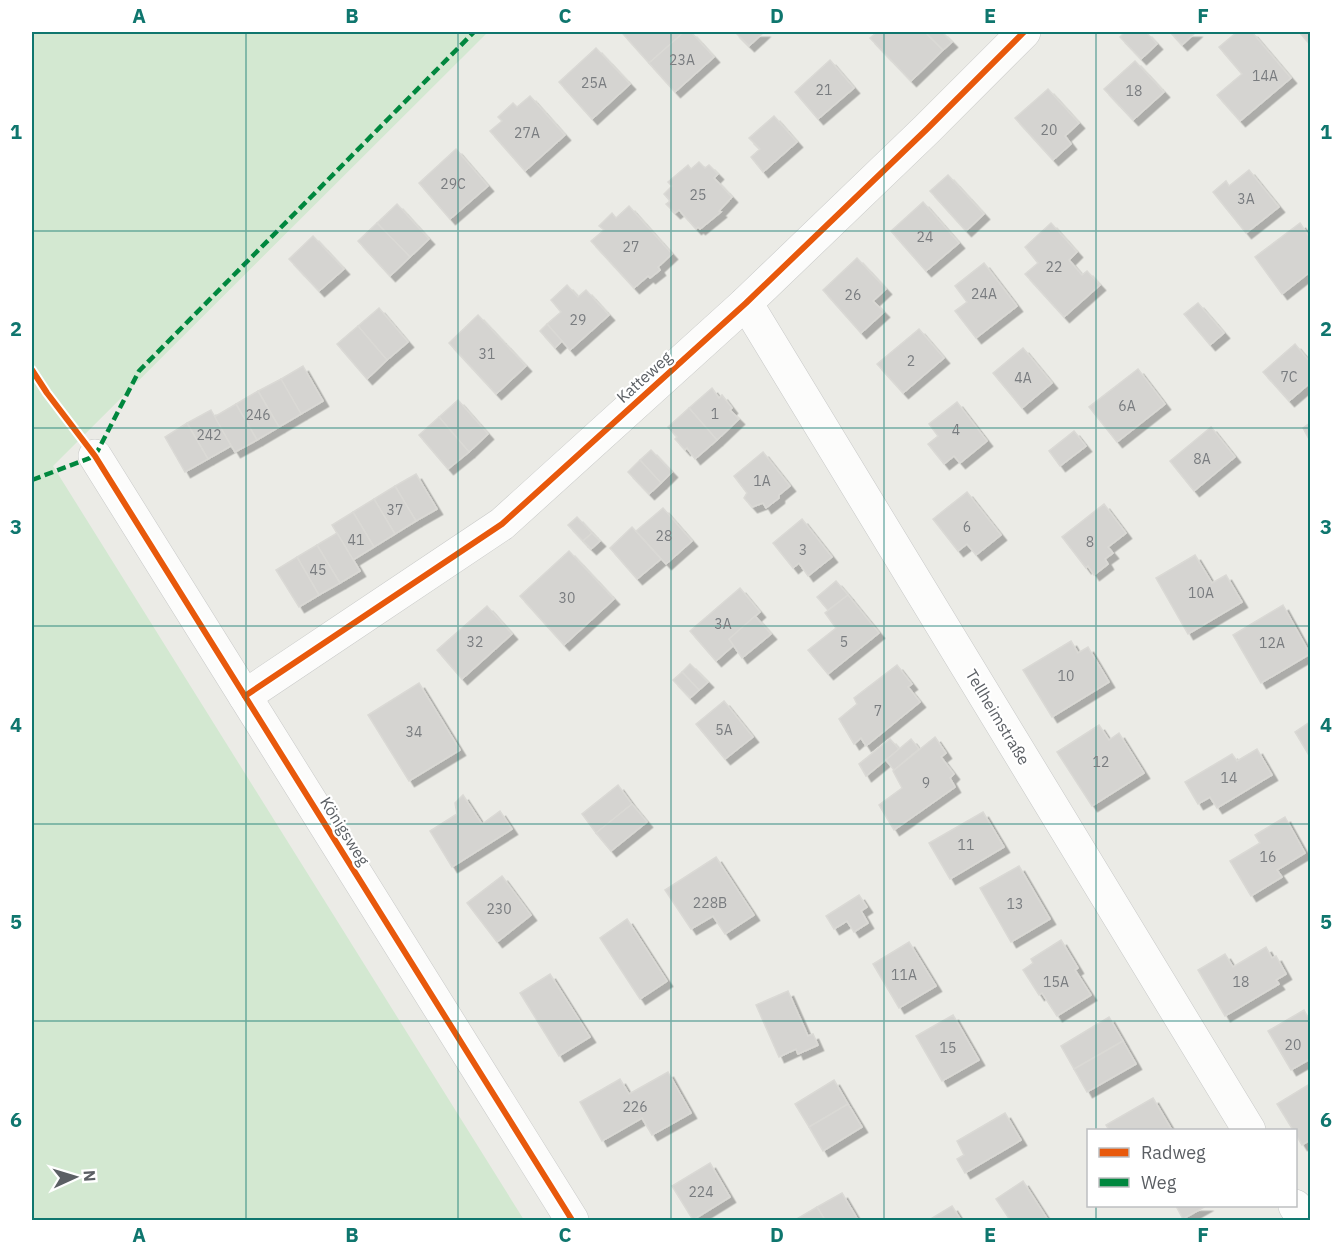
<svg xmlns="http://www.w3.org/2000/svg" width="1342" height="1252" font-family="'IBM Plex Sans',sans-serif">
  <defs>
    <filter id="shadow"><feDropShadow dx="5.5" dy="5.5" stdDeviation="0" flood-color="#0004"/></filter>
  </defs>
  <rect width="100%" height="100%" fill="#ebebe6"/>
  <!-- green -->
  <polygon fill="#d3e8d1" points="32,32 488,32 53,466 524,1220 32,1220"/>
  <!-- building -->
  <g fill="#d5d4d1" stroke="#dad9d5" stroke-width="1.5" filter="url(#shadow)">
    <polygon points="626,32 684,32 649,63 623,34"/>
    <polygon points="684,32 691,32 714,57 675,92 649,63"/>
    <polygon points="735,32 764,32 749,46"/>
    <polygon points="877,32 925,32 943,50 911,81 870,38"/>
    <polygon points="925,32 942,32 952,42 943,50"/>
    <polygon points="1125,32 1146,32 1157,44 1141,59 1120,37"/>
    <polygon points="1170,32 1196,32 1182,45"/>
    <polygon points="1237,32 1252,32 1291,78 1240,121 1217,95 1242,74 1219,47"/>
    <polygon points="1299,32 1310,32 1310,44"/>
    <polygon points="596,48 630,84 592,119 559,82"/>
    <polygon points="830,60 854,88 818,119 795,92"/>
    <polygon points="1135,61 1164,92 1133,120 1104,89"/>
    <polygon points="1048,89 1079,123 1065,136 1071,144 1053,160 1015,118"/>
    <polygon points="530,96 565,135 525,171 490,131 502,121 498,117 513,103 517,107"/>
    <polygon points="774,116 797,142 763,172 751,157 760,149 749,138"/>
    <polygon points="456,149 488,186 450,219 419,183"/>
    <polygon points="699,162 705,168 709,165 718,174 714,178 732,197 719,211 721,212 700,229 698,227 696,229 679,210 675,213 666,204 670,201 664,194 672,186 668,182 688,165 691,169"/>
    <polygon points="1249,170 1279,207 1246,233 1213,192 1226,181 1229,186"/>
    <polygon points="948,175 984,214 966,231 930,191"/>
    <polygon points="923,202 959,243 926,271 891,231"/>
    <polygon points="397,204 429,239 410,257 377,223"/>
    <polygon points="629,206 672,254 658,267 660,270 650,278 648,276 634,288 591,241 604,230 599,226 612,213 616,218"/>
    <polygon points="377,223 410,257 390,276 358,241"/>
    <polygon points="1051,223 1077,252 1069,260 1082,275 1087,271 1100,285 1064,317 1025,274 1038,263 1025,247"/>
    <polygon points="1300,223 1310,238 1310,272 1282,294 1255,257"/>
    <polygon points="313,236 344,269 319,291 289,259"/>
    <polygon points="857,258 886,289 873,301 884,312 861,333 823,290"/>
    <polygon points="984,263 1017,306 976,338 955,311 967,302 955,286"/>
    <polygon points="567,285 578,297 586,290 609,315 570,350 547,324 561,312 551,300"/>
    <polygon points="1198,303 1224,333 1210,345 1184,314"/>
    <polygon points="379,308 408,342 387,360 358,326"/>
    <polygon points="478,315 526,366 496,394 449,343"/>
    <polygon points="547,324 562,341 555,348 540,331"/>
    <polygon points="358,326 387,360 367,379 337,344"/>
    <polygon points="919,329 944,358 903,393 877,364"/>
    <polygon points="1295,344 1310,362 1310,383 1289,401 1263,372"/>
    <polygon points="1023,348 1052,383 1022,408 993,373"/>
    <polygon points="303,366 323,401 301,414 281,379"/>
    <polygon points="1138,369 1165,404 1117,442 1089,407"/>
    <polygon points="281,379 301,414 279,427 258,391"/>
    <polygon points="712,388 719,398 722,395 732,408 730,410 739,419 717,440 689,408"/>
    <polygon points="258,391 279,427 257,440 236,404"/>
    <polygon points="458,400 488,434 469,452 439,417"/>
    <polygon points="957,402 987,441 960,463 954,456 944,464 928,444 938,436 929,424"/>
    <polygon points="236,404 257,440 235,452 214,417"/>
    <polygon points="689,408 717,440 695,459 687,448 685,450 675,439 677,437 668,427"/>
    <polygon points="211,410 231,446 208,459 187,423"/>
    <polygon points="439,417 469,452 448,469 419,435"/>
    <polygon points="187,423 208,459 185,472 165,437"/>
    <polygon points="1310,423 1310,441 1303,428"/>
    <polygon points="1211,427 1235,457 1194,491 1170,461"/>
    <polygon points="1074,431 1086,446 1060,466 1049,451"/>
    <polygon points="651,450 672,472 661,483 640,460"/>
    <polygon points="763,452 790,486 779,495 779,498 766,508 763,503 752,507 744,498 747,493 734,476"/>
    <polygon points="640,460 661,483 649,494 628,472"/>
    <polygon points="416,474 437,509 416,521 395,486"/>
    <polygon points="395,486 416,521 395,534 374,499"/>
    <polygon points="967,492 1001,535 976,555 967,544 958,551 933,519"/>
    <polygon points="374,499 395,534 374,547 353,512"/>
    <polygon points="1104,504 1126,533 1108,547 1113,553 1105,559 1108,564 1094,575 1088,566 1086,568 1062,537"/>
    <polygon points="663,508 692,541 666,564 636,531"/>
    <polygon points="353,512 374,547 353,560 332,525"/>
    <polygon points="577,517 592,533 583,541 568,525"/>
    <polygon points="802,519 832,557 808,576 799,563 793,568 773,543"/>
    <polygon points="632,527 661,559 637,579 610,548"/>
    <polygon points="337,533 360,571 340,583 317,545"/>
    <polygon points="592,533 600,541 591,549 583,541"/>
    <polygon points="317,545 340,583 319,595 297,557"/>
    <polygon points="569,551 614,599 564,645 520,596"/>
    <polygon points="1195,555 1212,583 1226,575 1242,602 1188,634 1156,578"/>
    <polygon points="297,557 319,595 299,607 276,570"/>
    <polygon points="836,581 848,595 828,610 817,597"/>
    <polygon points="740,588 760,612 729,639 734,645 716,661 690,631"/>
    <polygon points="848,595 879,633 828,674 808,650 836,628 825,613"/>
    <polygon points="1283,605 1310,654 1261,683 1233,635"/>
    <polygon points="487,606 512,634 462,679 437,650"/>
    <polygon points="755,616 771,634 742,658 729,639"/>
    <polygon points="1071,641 1078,653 1088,647 1109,682 1052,717 1023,670"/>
    <polygon points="690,664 708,682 699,690 682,672"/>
    <polygon points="897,665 912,684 908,687 920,702 866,746 861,738 854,744 839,719 857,704 854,698"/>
    <polygon points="682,672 699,690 690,698 673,680"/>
    <polygon points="419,683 460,750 409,781 368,715"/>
    <polygon points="724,701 753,737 725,759 696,724"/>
    <polygon points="1310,722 1310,757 1295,732"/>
    <polygon points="1099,725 1109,740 1119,733 1144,773 1092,806 1057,752"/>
    <polygon points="935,737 946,753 941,757 954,774 950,778 955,787 894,830 879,805 902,788 893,771"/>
    <polygon points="890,739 899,749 866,776 859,764"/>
    <polygon points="911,739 919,749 894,770 886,760"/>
    <polygon points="1257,749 1272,775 1217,808 1210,797 1198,804 1185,782 1232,754 1237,761"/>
    <polygon points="618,785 632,804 596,833 582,814"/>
    <polygon points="463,795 482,824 500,811 512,829 452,867 430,831 457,814 455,803"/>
    <polygon points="632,804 647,822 611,851 596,833"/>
    <polygon points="983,812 1004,847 950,879 929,843"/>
    <polygon points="1285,817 1305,853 1277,870 1282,877 1251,896 1230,861 1260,843 1255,835"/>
    <polygon points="716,857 754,915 725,934 713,916 691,929 665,890"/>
    <polygon points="1019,866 1050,919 1011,942 980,888"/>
    <polygon points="502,876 531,915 497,942 467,903"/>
    <polygon points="859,895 867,907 861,911 868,923 854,932 847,921 834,929 826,916"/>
    <polygon points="627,919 667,981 640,999 600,938"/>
    <polygon points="1061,940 1078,968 1075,970 1091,995 1057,1016 1042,993 1039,995 1023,970 1033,963 1031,959"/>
    <polygon points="909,942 936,986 899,1008 873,964"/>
    <polygon points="1266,947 1272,958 1276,956 1286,974 1276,980 1279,984 1225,1016 1198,970 1225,954 1233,967"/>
    <polygon points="550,974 590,1037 559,1056 520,993"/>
    <polygon points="788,991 808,1036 813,1034 818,1045 798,1054 796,1049 779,1057 756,1005"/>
    <polygon points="1304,1010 1310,1021 1310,1059 1291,1070 1268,1031"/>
    <polygon points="953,1015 979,1060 942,1081 916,1036"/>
    <polygon points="1109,1017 1123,1041 1074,1069 1061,1046"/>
    <polygon points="1123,1041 1136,1064 1087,1092 1074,1069"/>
    <polygon points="668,1072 691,1113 652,1135 642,1118 602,1141 580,1102 620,1079 629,1094"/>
    <polygon points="834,1080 848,1104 809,1127 795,1104"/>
    <polygon points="1308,1085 1310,1089 1310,1140 1302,1145 1296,1135 1296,1130 1293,1130 1277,1104"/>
    <polygon points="1153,1098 1172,1130 1109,1130 1106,1125"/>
    <polygon points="848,1104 862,1127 823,1151 809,1127"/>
    <polygon points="1005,1113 1021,1140 965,1173 957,1159 964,1155 957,1141"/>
    <polygon points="710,1163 730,1197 693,1220 672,1186"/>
    <polygon points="1023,1181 1048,1220 1010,1220 996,1199"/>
    <polygon points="842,1193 858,1220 825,1220 817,1207"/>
    <polygon points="952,1206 961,1220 929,1220"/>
    <polygon points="1176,1206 1206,1206 1183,1219"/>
    <polygon points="817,1207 825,1220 795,1220"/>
  </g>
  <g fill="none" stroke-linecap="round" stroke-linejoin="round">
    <defs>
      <g id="street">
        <polyline points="746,303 1249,1130"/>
        <polyline points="95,456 572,1220"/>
        <polyline points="245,696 502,524 746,303 927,129 1024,32"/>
        <polyline points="1295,1206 1304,1220"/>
      </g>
    </defs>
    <!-- street casing -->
    <use href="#street" stroke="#c8c9c8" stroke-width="34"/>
    <!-- street -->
    <use href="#street" stroke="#fcfcfb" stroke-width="33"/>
    <!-- quiet -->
    <polyline stroke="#00873e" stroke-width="4.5" stroke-dasharray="9 4.5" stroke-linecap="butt" points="32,480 95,456 139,371 474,32"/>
    <defs>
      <g id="cycleway">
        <polyline points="32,370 47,393 95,456 572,1220"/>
        <polyline points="245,696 502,524 746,303 927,129 1024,32"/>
      </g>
    </defs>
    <!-- cycleway casing -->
    <use href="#cycleway" stroke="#fff" stroke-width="10"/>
    <!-- cycleway -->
    <use href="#cycleway" stroke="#e8590c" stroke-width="6"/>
  </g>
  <!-- grid -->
  <path fill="none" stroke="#0f766e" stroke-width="1.5" stroke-opacity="0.55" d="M246 32V1220M458 32V1220M671 32V1220M884 32V1220M1096 32V1130M32 231H1310M32 428H1310M32 626H1310M32 824H1310M32 1021H1310M1096 1206V1220"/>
  <g text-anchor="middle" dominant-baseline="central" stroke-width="4.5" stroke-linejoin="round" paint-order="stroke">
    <!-- number labels -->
    <g font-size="14" fill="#7a7d80">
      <text x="682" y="60">23A</text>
      <text x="1265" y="76">14A</text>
      <text x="594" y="83">25A</text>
      <text x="824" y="90">21</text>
      <text x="1134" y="91">18</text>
      <text x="1049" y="130">20</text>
      <text x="527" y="133">27A</text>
      <text x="453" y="184">29C</text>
      <text x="698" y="195">25</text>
      <text x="1246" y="199">3A</text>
      <text x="925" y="237">24</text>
      <text x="631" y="247">27</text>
      <text x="1054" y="267">22</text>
      <text x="984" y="294">24A</text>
      <text x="853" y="295">26</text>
      <text x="578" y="320">29</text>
      <text x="487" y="354">31</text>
      <text x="911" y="361">2</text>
      <text x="1289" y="377">7C</text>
      <text x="1023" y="378">4A</text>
      <text x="1127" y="406">6A</text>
      <text x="715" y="414">1</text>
      <text x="258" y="415">246</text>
      <text x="956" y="430">4</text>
      <text x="209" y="435">242</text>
      <text x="1202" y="459">8A</text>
      <text x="762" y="481">1A</text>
      <text x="395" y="510">37</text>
      <text x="967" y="527">6</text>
      <text x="664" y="536">28</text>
      <text x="356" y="540">41</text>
      <text x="1090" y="542">8</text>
      <text x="803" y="550">3</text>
      <text x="318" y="570">45</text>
      <text x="1201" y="593">10A</text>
      <text x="567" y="598">30</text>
      <text x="723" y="624">3A</text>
      <text x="475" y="642">32</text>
      <text x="844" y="642">5</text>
      <text x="1272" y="643">12A</text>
      <text x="1066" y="676">10</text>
      <text x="878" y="711">7</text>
      <text x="724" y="730">5A</text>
      <text x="414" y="732">34</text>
      <text x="1101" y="762">12</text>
      <text x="1229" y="778">14</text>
      <text x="926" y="783">9</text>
      <text x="966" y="845">11</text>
      <text x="1268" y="857">16</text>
      <text x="710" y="903">228B</text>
      <text x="1015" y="904">13</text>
      <text x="499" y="909">230</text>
      <text x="904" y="975">11A</text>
      <text x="1056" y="982">15A</text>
      <text x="1241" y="982">18</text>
      <text x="1293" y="1045">20</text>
      <text x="948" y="1048">15</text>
      <text x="635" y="1107">226</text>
      <text x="701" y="1192">224</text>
    </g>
    <!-- street labels -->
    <g font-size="16" fill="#5b5f64" stroke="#fff">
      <text transform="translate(644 377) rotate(-42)">Katteweg</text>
      <text transform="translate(998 717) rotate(59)">Tellheimstraße</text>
      <text transform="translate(345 831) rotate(58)">Königsweg</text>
    </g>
  </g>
  <!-- border -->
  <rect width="1342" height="1252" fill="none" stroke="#ffffff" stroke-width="66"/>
  <!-- legend -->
  <rect x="1087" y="1129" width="210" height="78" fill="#ffffff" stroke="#bdbfc1" stroke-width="1.5"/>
  <rect x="1099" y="1148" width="30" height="9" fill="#e8590c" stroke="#bdbfc1" stroke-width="1.5"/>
  <text x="1141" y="1159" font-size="18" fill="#5b5f64">Radweg</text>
  <rect x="1099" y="1178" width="30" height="9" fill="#00873e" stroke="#bdbfc1" stroke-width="1.5"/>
  <text x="1141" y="1189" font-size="18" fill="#5b5f64">Weg</text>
  <!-- north arrow -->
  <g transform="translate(75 1177) rotate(86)" stroke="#ffffff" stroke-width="4.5" paint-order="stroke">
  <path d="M0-4.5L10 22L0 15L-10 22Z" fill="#5b5f64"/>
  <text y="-9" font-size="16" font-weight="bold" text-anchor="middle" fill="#5b5f64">N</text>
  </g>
  <rect x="33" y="33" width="1276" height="1186" fill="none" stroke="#0f766e" stroke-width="2"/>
  <g font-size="20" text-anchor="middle" font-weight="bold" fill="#0f766e">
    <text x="139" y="23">A</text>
    <text x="352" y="23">B</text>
    <text x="565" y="23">C</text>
    <text x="777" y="23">D</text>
    <text x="990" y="23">E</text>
    <text x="1203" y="23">F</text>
    <text x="16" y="139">1</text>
    <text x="1326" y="139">1</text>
    <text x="16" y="336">2</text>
    <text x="1326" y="336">2</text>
    <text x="16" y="534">3</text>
    <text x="1326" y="534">3</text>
    <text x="16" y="732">4</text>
    <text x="1326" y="732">4</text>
    <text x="16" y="929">5</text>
    <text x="1326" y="929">5</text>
    <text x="16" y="1127">6</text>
    <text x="1326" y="1127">6</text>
    <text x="139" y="1242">A</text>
    <text x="352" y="1242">B</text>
    <text x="565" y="1242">C</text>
    <text x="777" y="1242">D</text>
    <text x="990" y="1242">E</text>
    <text x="1203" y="1242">F</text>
  </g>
</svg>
